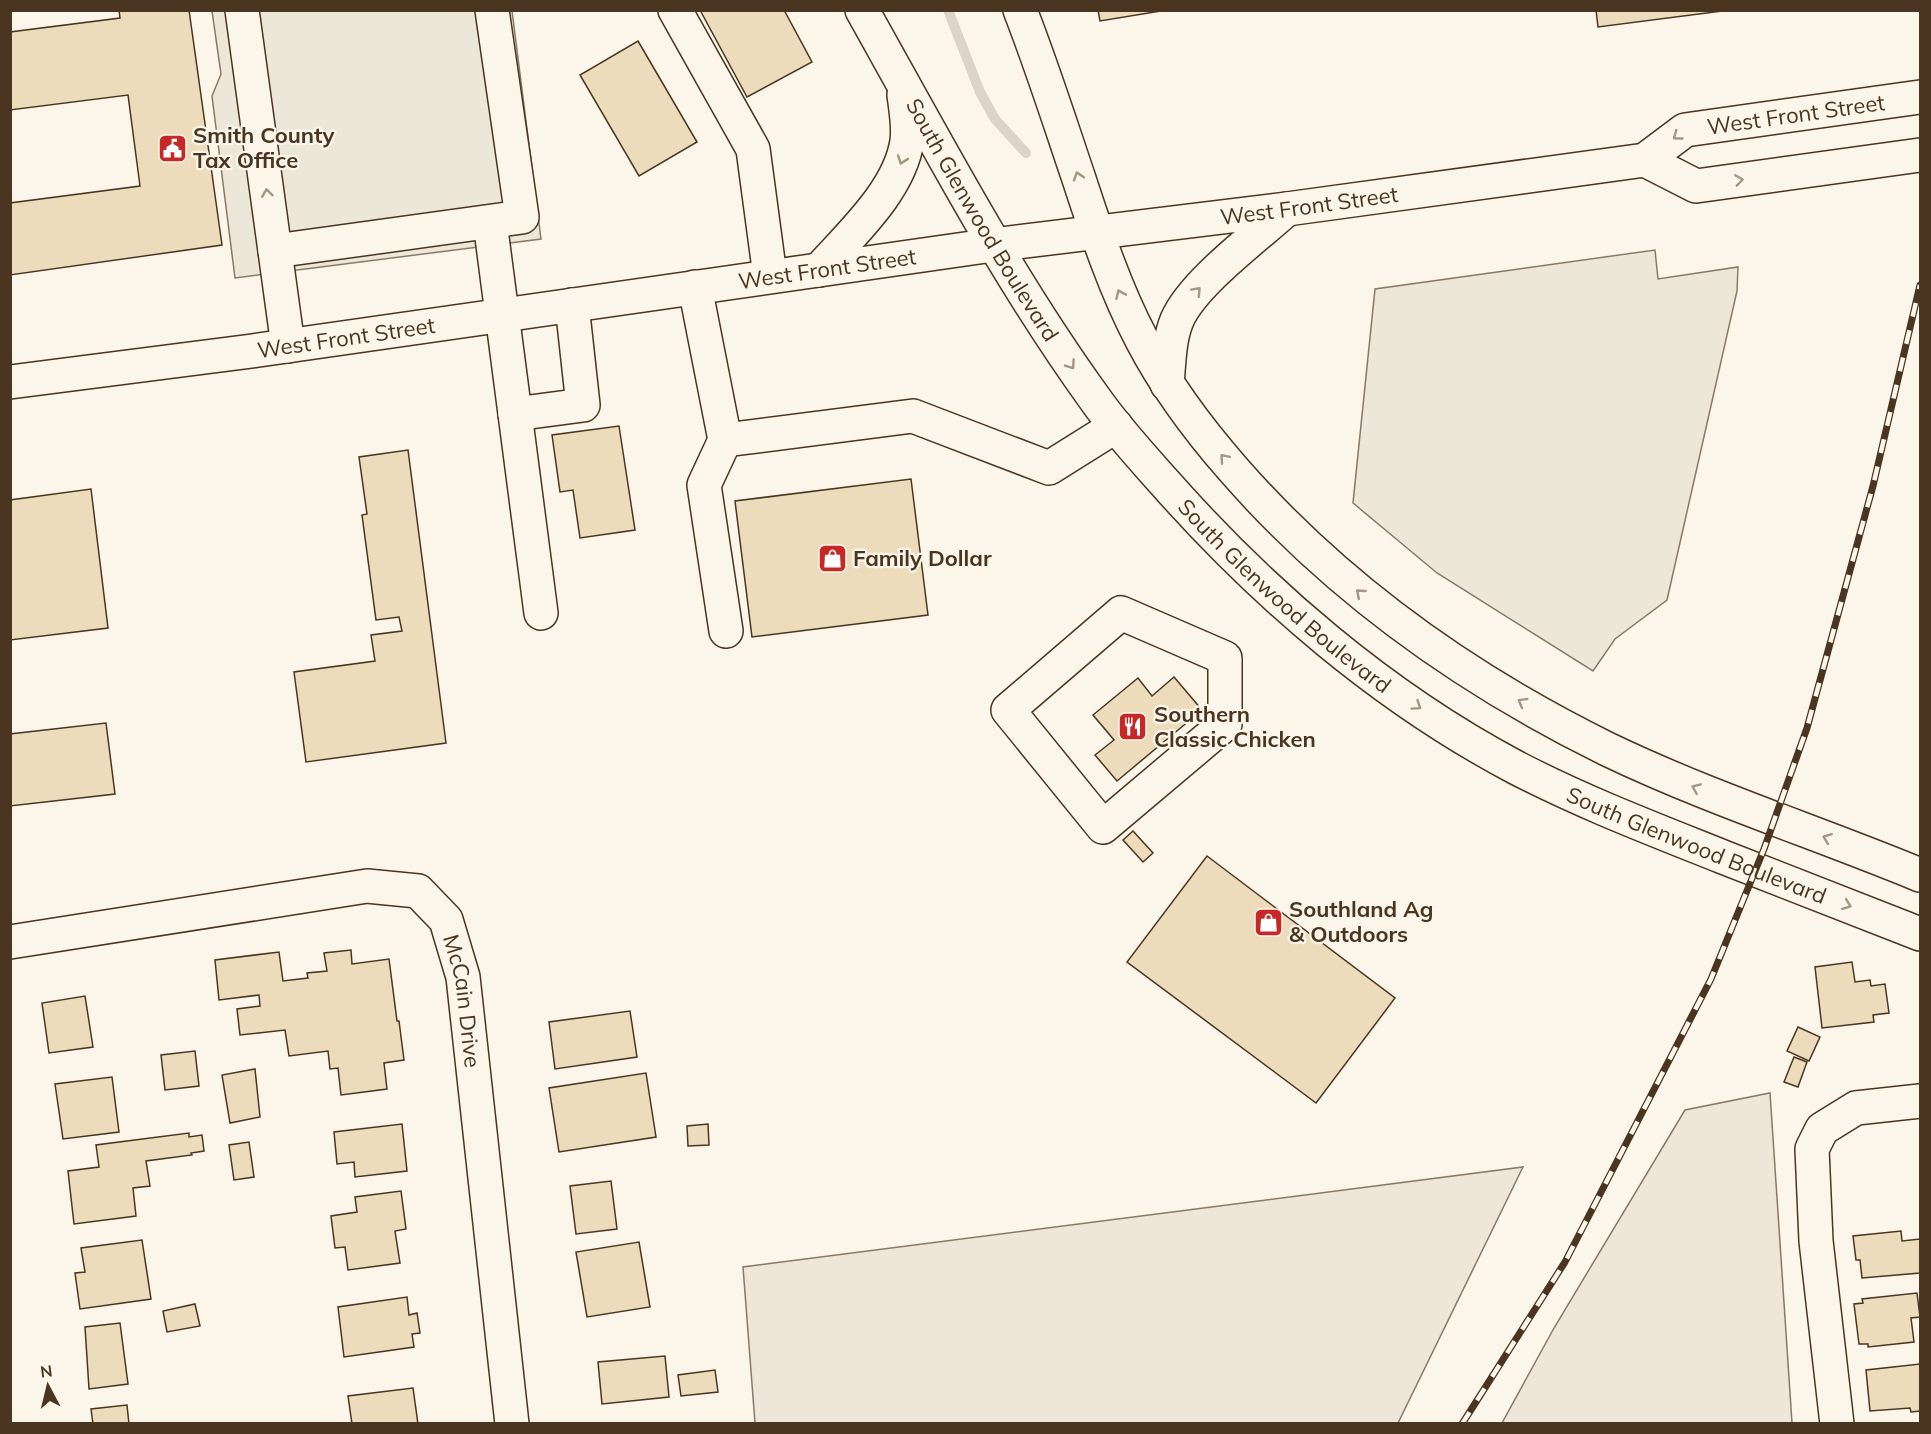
<svg xmlns="http://www.w3.org/2000/svg" width="1931" height="1434" font-family="Mulish,sans-serif">
  <rect width="100%" height="100%" fill="#fbf6e9"/>
  <!-- green -->
  <g fill="#ede6d9" stroke="#887966" stroke-width="1.5">
    <polygon points="1770,1093 1792,1423 1502,1423 1554,1328 1685,1110"/>
    <polygon points="1523,1167 1398,1423 755,1423 743,1267"/>
  </g>
  <!-- parking -->
  <g fill="#ede7d9" stroke="#887966" stroke-width="1.5">
    <polygon points="212,11 512,11 541,239 235,278 212,96 221,74"/>
    <polygon points="1655,250 1658,279 1738,267 1737,291 1667,600 1615,639 1593,671 1437,573 1353,503 1375,289"/>
  </g>
  <g fill="none" stroke-linecap="round" stroke-linejoin="round">
    <!-- stream -->
    <polyline stroke="#dcd4c6" stroke-width="10" points="948,10 980,92 995,119 1026,153"/>
  </g>
  <!-- building -->
  <g fill="#ecdcbc" stroke="#4a3520" stroke-width="1.5">
    <polygon points="119,10 189,10 222,245 10,275 10,203 140,186 128,95 10,110 10,32 120,18"/>
    <polygon points="700,10 784,10 812,62 747,97"/>
    <polygon points="1098,10 1167,10 1100,21"/>
    <polygon points="1596,10 1730,10 1598,27"/>
    <polygon points="638,41 697,142 639,176 580,75"/>
    <polygon points="619,426 635,530 580,538 573,490 560,492 552,435"/>
    <polygon points="408,450 446,743 306,762 294,672 375,661 371,635 402,631 399,617 376,620 362,515 367,514 359,457"/>
    <polygon points="911,479 928,615 752,637 735,501"/>
    <polygon points="91,489 108,628 10,640 10,500"/>
    <polygon points="1174,677 1202,710 1117,781 1095,755 1114,740 1093,715 1138,678 1152,696"/>
    <polygon points="106,723 115,794 10,806 10,734"/>
    <polygon points="1133,831 1153,853 1143,862 1123,840"/>
    <polygon points="1207,856 1395,998 1316,1103 1127,962"/>
    <polygon points="351,950 352,964 389,959 397,1021 399,1021 404,1060 384,1063 387,1089 341,1095 338,1068 330,1069 328,1051 289,1056 285,1030 240,1035 237,1009 260,1006 259,995 219,1000 215,960 279,952 283,981 308,978 307,973 327,971 324,953"/>
    <polygon points="1852,962 1855,982 1870,980 1871,986 1885,984 1889,1013 1873,1015 1874,1022 1822,1028 1815,967"/>
    <polygon points="85,996 93,1047 49,1053 42,1003"/>
    <polygon points="630,1011 637,1057 555,1069 549,1022"/>
    <polygon points="1798,1027 1820,1037 1809,1061 1787,1051"/>
    <polygon points="195,1051 199,1086 165,1090 161,1055"/>
    <polygon points="1794,1057 1807,1062 1798,1087 1784,1082"/>
    <polygon points="255,1069 260,1117 230,1123 222,1075"/>
    <polygon points="646,1073 656,1137 559,1152 549,1088"/>
    <polygon points="112,1077 119,1132 63,1139 55,1084"/>
    <polygon points="402,1124 407,1171 355,1177 354,1162 337,1164 334,1132"/>
    <polygon points="708,1124 709,1145 688,1146 687,1126"/>
    <polygon points="189,1133 189,1137 202,1135 204,1151 191,1153 192,1155 146,1161 150,1186 133,1188 136,1216 74,1224 68,1171 99,1167 96,1145"/>
    <polygon points="249,1142 254,1177 234,1180 229,1145"/>
    <polygon points="611,1181 617,1229 576,1234 570,1186"/>
    <polygon points="401,1191 406,1229 395,1231 400,1263 348,1270 345,1247 335,1248 331,1216 357,1212 355,1197"/>
    <polygon points="1901,1231 1902,1241 1920,1239 1920,1273 1862,1278 1860,1260 1856,1260 1853,1236"/>
    <polygon points="142,1240 151,1299 80,1309 75,1273 85,1272 81,1248"/>
    <polygon points="639,1242 650,1307 587,1317 576,1252"/>
    <polygon points="1917,1293 1920,1317 1911,1318 1914,1342 1868,1347 1868,1344 1859,1344 1854,1304 1863,1303 1862,1299"/>
    <polygon points="407,1297 409,1315 417,1313 420,1333 412,1334 414,1347 344,1357 338,1307"/>
    <polygon points="195,1304 200,1326 167,1332 163,1311"/>
    <polygon points="120,1323 128,1384 89,1389 85,1327"/>
    <polygon points="665,1356 669,1397 602,1404 598,1362"/>
    <polygon points="1920,1364 1920,1411 1911,1412 1910,1408 1870,1411 1866,1370"/>
    <polygon points="715,1370 718,1392 681,1396 678,1375"/>
    <polygon points="413,1388 418,1424 352,1424 348,1396"/>
    <polygon points="127,1405 129,1424 93,1424 91,1409"/>
  </g>
  <g fill="none" stroke-linecap="round" stroke-linejoin="round">
    <defs>
      <g id="minor">
        <polyline points="242,10 288,346"/>
        <polyline points="675,10 753,149 770,276"/>
        <polyline points="490,222 541,613"/>
        <polyline points="275,251 522,217 492,10"/>
        <polyline points="695,287 725,440 913,416 1049,468 1116,426"/>
        <polyline points="515,414 583,405 572,305"/>
        <polyline points="725,440 704,485 726,631"/>
        <polygon points="1121,613 1225,658 1225,724 1103,827 1008,710"/>
        <path id="s1" d="M10 942 367 886 418 891 446 920 463 977 512 1424"/>
        <polyline points="1837,1424 1816,1241 1812,1149 1822,1129 1856,1108 1920,1101"/>
      </g>
      <g id="major">
        <path id="s2" d="M862 10C936 142 1006 276 1095 399 1116 429 1141 456 1165 483 1264 595 1383 697 1515 767 1582 802 1653 829 1723 857 1789 883 1855 908 1920 934"/>
        <path d="M1020 10C1042 66 1060 123 1079 179 1097 234 1115 289 1142 340 1166 386 1198 429 1233 469 1336 587 1467 680 1607 749 1709 798 1816 832 1920 875"/>
        <polyline points="1645,160 1696,186 1920,155"/>
        <path d="M819 270C851 234 900 190 907 141 909 126 906 110 904 95"/>
        <path id="s3" d="M10 382 252 351 993 245 1287 209 1645 160 1685 130 1920 97"/>
        <path d="M1167 384C1169 363 1169 339 1177 320 1193 283 1256 237 1287 209"/>
      </g>
    </defs>
    <!-- minor casing -->
    <use href="#minor" stroke="#4a3520" stroke-width="36"/>
    <!-- major casing -->
    <use href="#major" stroke="#4a3520" stroke-width="36"/>
    <!-- minor -->
    <use href="#minor" stroke="#fbf6e9" stroke-width="33"/>
    <!-- major -->
    <use href="#major" stroke="#fbf6e9" stroke-width="33"/>
    <defs>
      <polyline id="rail" points="1462,1424 1565,1262 1711,979 1764,849 1807,728 1873,486 1920,285"/>
    </defs>
    <!-- rail casing -->
    <use href="#rail" stroke="#4a3520" stroke-width="7"/>
    <!-- rail -->
    <use href="#rail" stroke="#fbf6e9" stroke-width="4.5" stroke-dasharray="14" stroke-linecap="butt"/>
  </g>
  <!-- one-way arrows -->
  <defs><path id="oneway-chevron" d="M-2-3.5L2.5 0L-2 3.5" fill="none" stroke-width="1.6" stroke-linecap="round" stroke-linejoin="round" transform="scale(1.5)"/></defs>
  <g stroke="#a29684">
    <use href="#oneway-chevron" transform="translate(1677 136) rotate(144)"/>
    <use href="#oneway-chevron" transform="translate(902 160) rotate(109)"/>
    <use href="#oneway-chevron" transform="translate(1078 176) rotate(-108)"/>
    <use href="#oneway-chevron" transform="translate(1739 180) rotate(-8)"/>
    <use href="#oneway-chevron" transform="translate(267 193) rotate(-98)"/>
    <use href="#oneway-chevron" transform="translate(1197 291) rotate(-47)"/>
    <use href="#oneway-chevron" transform="translate(1120 294) rotate(-114)"/>
    <use href="#oneway-chevron" transform="translate(1071 365) rotate(55)"/>
    <use href="#oneway-chevron" transform="translate(1224 458) rotate(-131)"/>
    <use href="#oneway-chevron" transform="translate(1360 593) rotate(-139)"/>
    <use href="#oneway-chevron" transform="translate(1522 702) rotate(-150)"/>
    <use href="#oneway-chevron" transform="translate(1417 706) rotate(34)"/>
    <use href="#oneway-chevron" transform="translate(1696 788) rotate(-157)"/>
    <use href="#oneway-chevron" transform="translate(1827 838) rotate(-159)"/>
    <use href="#oneway-chevron" transform="translate(1847 905) rotate(21)"/>
  </g>
  <!-- icons -->
  <defs>
    <symbol id="civic-square" viewBox="-11 -11 22 22"><rect x="-9" y="-9" width="18" height="18" rx="4" fill="#c62828" stroke="#fbf6e9"/><path d="M-.6-6.5H3V-4.5H.6V-3L4-1V1h2V6H-6V1h2V-1L-.6-3ZM-1.2 2.5V6h2.4V2.5Z" fill="#fff"/></symbol>
    <symbol id="shop-square" viewBox="-11 -11 22 22"><rect x="-9" y="-9" width="18" height="18" rx="4" fill="#c62828" stroke="#fbf6e9"/><path d="M-5-2.5h2.3a2.7 3.5 0 0 1 5.4 0H5L5.5 6h-11ZM-1.5-2.5h3a1.5 2.3 0 0 0-3 0Z" fill="#fff"/></symbol>
    <symbol id="restaurant-square" viewBox="-11 -11 22 22"><rect x="-9" y="-9" width="18" height="18" rx="4" fill="#c62828" stroke="#fbf6e9"/><path d="M-5-6h1v4h1v-4h1v4h1v-4h1v5L-1.5 .5V6h-2V.5L-5-1ZM5-6V6H3V1.5H1.5Q1.5-4 5-6Z" fill="#fff"/></symbol>
  </defs>
  <g fill-rule="evenodd">
    <use href="#civic-square" x="156" y="132" width="33" height="33"/>
    <use href="#shop-square" x="816" y="542" width="33" height="33"/>
    <use href="#restaurant-square" x="1116" y="710" width="33" height="33"/>
    <use href="#shop-square" x="1252" y="906" width="33" height="33"/>
  </g>
  <g text-anchor="middle" dominant-baseline="central" stroke-width="4.5" stroke-linejoin="round" paint-order="stroke">
    <!-- street labels -->
    <g font-size="22" fill="#4a3520" stroke="#fbf6e9">
      <text stroke="none"><textPath href="#s3" startOffset="1812">West Front Street</textPath></text>
      <text stroke="none"><textPath href="#s3" startOffset="1311">West Front Street</textPath></text>
      <text stroke="none"><textPath href="#s2" startOffset="242">South Glenwood Boulevard</textPath></text>
      <text stroke="none"><textPath href="#s3" startOffset="825">West Front Street</textPath></text>
      <text stroke="none"><textPath href="#s3" startOffset="339">West Front Street</textPath></text>
      <text stroke="none"><textPath href="#s2" startOffset="728">South Glenwood Boulevard</textPath></text>
      <text stroke="none"><textPath href="#s2" startOffset="1214">South Glenwood Boulevard</textPath></text>
      <text stroke="none"><textPath href="#s1" startOffset="536">McCain Drive</textPath></text>
    </g>
    <!-- poi labels -->
    <g font-size="22" font-weight="bold" fill="#4a3520" stroke="#fbf6e9" text-anchor="start">
      <text x="193" y="135">Smith County<tspan x="193" dy="25">Tax Office</tspan></text>
      <text x="853" y="558">Family Dollar</text>
      <text x="1154" y="714">Southern<tspan x="1154" dy="25">Classic Chicken</tspan></text>
      <text x="1289" y="909">Southland Ag<tspan x="1289" dy="25">&amp; Outdoors</tspan></text>
    </g>
  </g>
  <!-- border -->
  <rect width="1931" height="1434" fill="none" stroke="#4a3520" stroke-width="24"/>
  <!-- north arrow -->
  <g transform="translate(48 1386) rotate(353)" stroke="#fbf6e9" stroke-width="4.5" paint-order="stroke">
  <path d="M0-4.5L10 22L0 15L-10 22Z" fill="#4a3520"/>
  <text y="-9" font-size="16" font-weight="bold" text-anchor="middle" fill="#4a3520">N</text>
  </g>
</svg>
